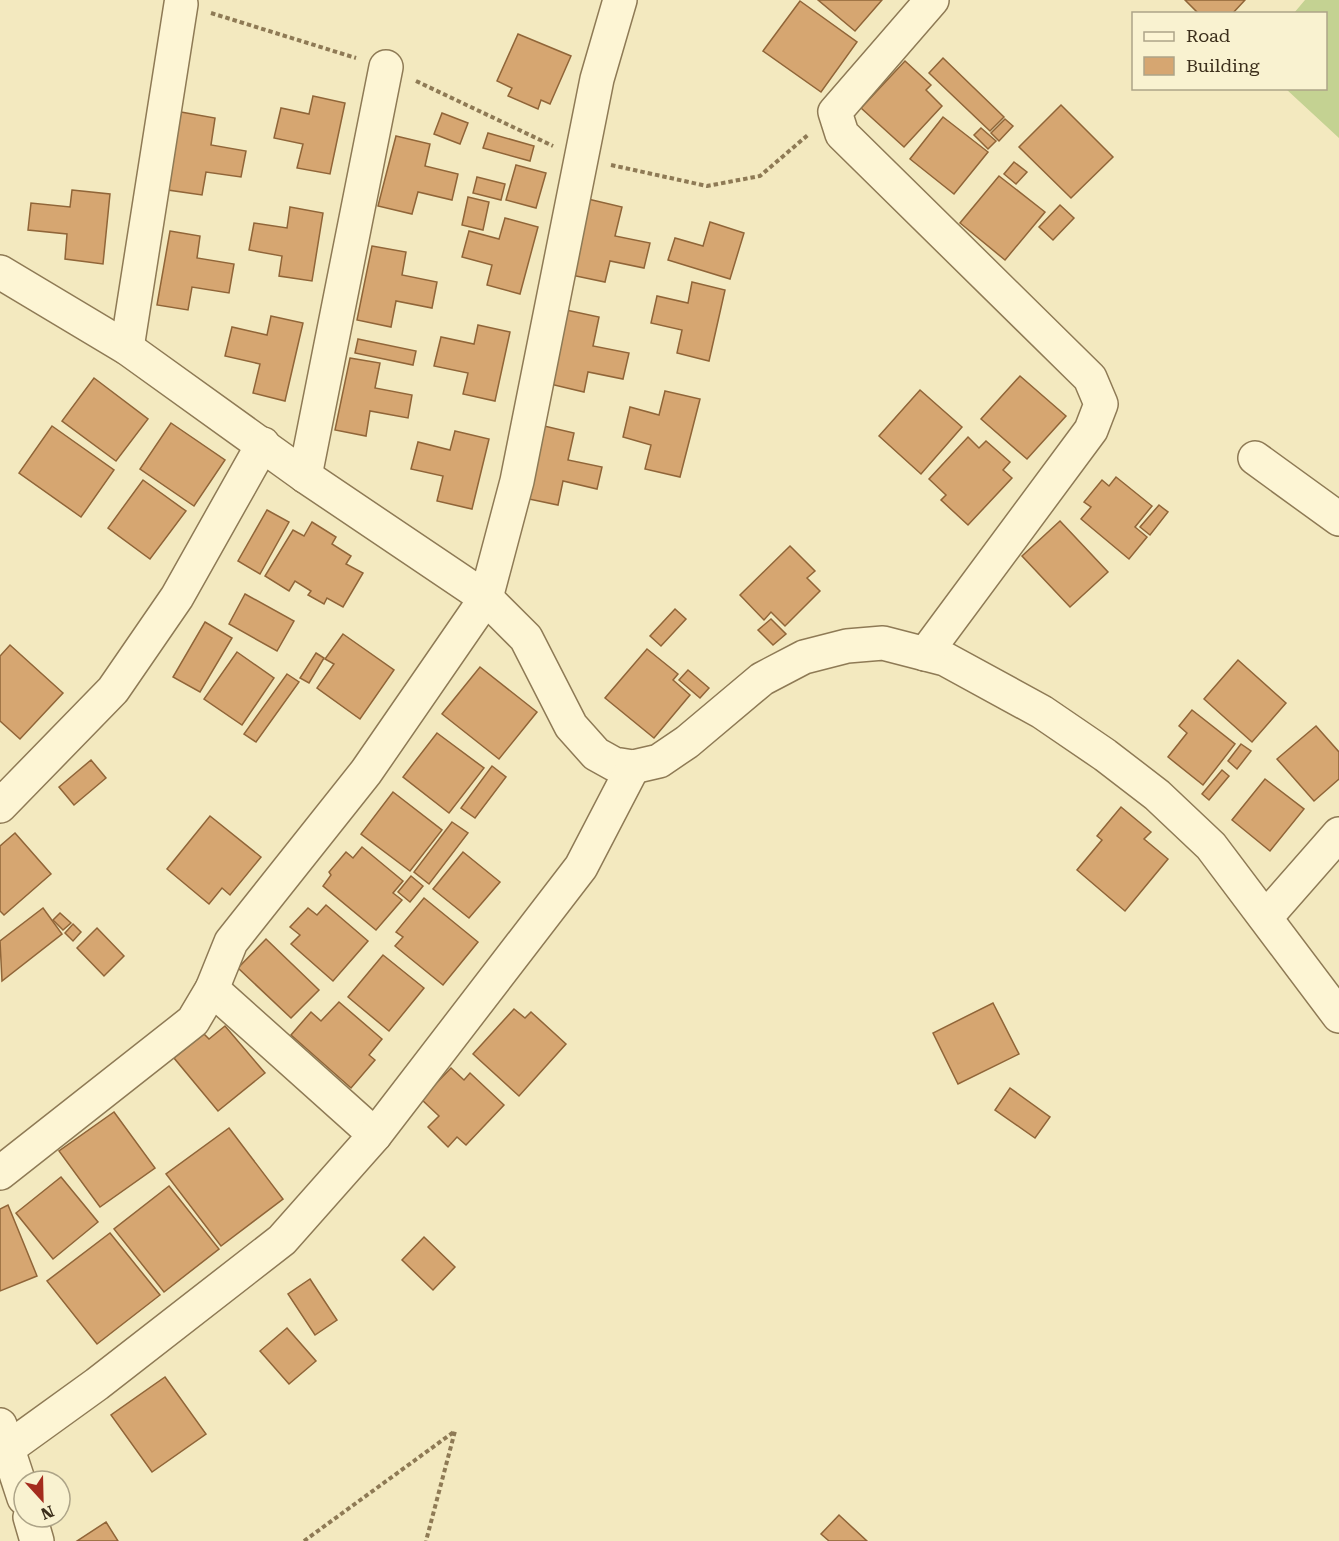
<svg xmlns="http://www.w3.org/2000/svg" width="1339" height="1541" font-family="'Roboto Serif',serif">
  <rect width="100%" height="100%" fill="#f3e9bf"/>
  <!-- green -->
  <polygon fill="#c4d292" points="1305,0 1339,0 1339,138 1286,89 1326,88 1326,14 1294,13"/>
  <!-- building -->
  <g fill="#d6a671" stroke="#906538" stroke-width="1.5">
    <polygon points="818,0 882,0 855,31"/>
    <polygon points="1185,0 1245,0 1232,14 1199,14"/>
    <polygon points="800,1 857,42 821,92 763,51"/>
    <polygon points="518,34 571,56 550,104 541,100 538,109 508,96 512,88 497,81"/>
    <polygon points="943,58 1004,117 990,131 929,73"/>
    <polygon points="905,61 931,85 926,90 942,106 904,147 861,108"/>
    <polygon points="313,96 345,103 330,174 297,168 303,144 274,138 281,108 309,114"/>
    <polygon points="1061,105 1113,157 1071,198 1019,147"/>
    <polygon points="181,112 215,118 211,145 246,151 241,177 206,172 202,195 168,190"/>
    <polygon points="442,113 468,123 460,144 434,134"/>
    <polygon points="943,117 988,152 954,194 910,159"/>
    <polygon points="1005,119 1013,126 999,141 991,133"/>
    <polygon points="981,128 996,141 988,149 974,135"/>
    <polygon points="488,133 534,146 530,161 483,148"/>
    <polygon points="396,136 430,144 425,166 458,174 452,200 418,192 412,214 378,206"/>
    <polygon points="1014,162 1027,172 1016,184 1004,174"/>
    <polygon points="516,165 546,173 536,208 506,200"/>
    <polygon points="999,176 1045,212 1005,260 960,223"/>
    <polygon points="477,177 505,184 501,200 473,193"/>
    <polygon points="72,190 110,194 103,264 65,259 67,234 28,230 31,203 70,207"/>
    <polygon points="468,197 489,202 483,230 462,225"/>
    <polygon points="588,199 622,207 615,236 650,243 644,268 610,261 605,282 571,275"/>
    <polygon points="1060,205 1074,218 1053,240 1039,227"/>
    <polygon points="290,207 323,213 312,281 279,276 282,256 249,250 254,223 287,228"/>
    <polygon points="505,218 538,227 520,294 487,285 492,265 462,257 469,231 499,239"/>
    <polygon points="710,222 744,233 730,279 668,260 675,238 703,246"/>
    <polygon points="170,231 200,236 197,258 234,264 229,293 192,287 188,310 157,305"/>
    <polygon points="372,246 406,252 402,275 437,282 432,308 396,301 391,327 357,320"/>
    <polygon points="692,282 725,290 709,361 677,353 682,330 651,323 657,296 688,303"/>
    <polygon points="566,310 599,317 593,346 629,353 623,379 588,372 584,392 550,384"/>
    <polygon points="271,316 303,323 285,401 253,393 260,364 225,356 232,327 267,335"/>
    <polygon points="478,325 510,332 495,401 463,394 468,373 434,366 441,337 474,344"/>
    <polygon points="358,339 416,351 413,365 355,353"/>
    <polygon points="350,358 380,363 375,388 412,395 408,418 370,411 366,436 335,430"/>
    <polygon points="1020,376 1066,416 1027,459 981,419"/>
    <polygon points="94,378 148,419 116,461 62,421"/>
    <polygon points="920,390 962,427 921,474 879,436"/>
    <polygon points="665,391 700,399 680,477 645,469 651,445 623,437 630,407 659,415"/>
    <polygon points="171,423 225,460 194,506 140,469"/>
    <polygon points="540,425 574,433 568,460 602,467 597,489 563,481 558,505 524,498"/>
    <polygon points="52,426 114,470 81,517 19,473"/>
    <polygon points="455,431 489,439 472,509 437,501 443,476 411,469 418,442 450,450"/>
    <polygon points="968,437 979,448 986,441 1010,462 1003,470 1012,478 968,525 941,500 946,495 929,479"/>
    <polygon points="1116,477 1152,506 1135,527 1147,537 1129,559 1081,519 1091,507 1084,502 1102,480 1109,486"/>
    <polygon points="143,480 186,511 150,559 108,528"/>
    <polygon points="1159,505 1168,512 1150,535 1140,527"/>
    <polygon points="267,510 289,522 260,574 238,561"/>
    <polygon points="1060,521 1108,572 1070,607 1022,556"/>
    <polygon points="312,522 336,537 332,544 351,556 346,564 363,573 343,607 327,598 324,604 308,595 311,591 295,581 289,591 265,576 293,530 304,536"/>
    <polygon points="790,546 815,571 807,578 820,591 785,626 771,612 764,620 740,595"/>
    <polygon points="245,594 294,621 277,651 229,624"/>
    <polygon points="675,609 686,619 661,646 650,636"/>
    <polygon points="771,619 786,634 773,645 758,630"/>
    <polygon points="205,622 232,638 200,692 173,677"/>
    <polygon points="343,634 394,670 360,719 317,688 334,664 325,659"/>
    <polygon points="10,645 63,693 20,739 0,721 0,656"/>
    <polygon points="647,649 678,674 673,680 690,695 654,738 605,698"/>
    <polygon points="237,652 274,678 242,725 204,699"/>
    <polygon points="316,653 324,658 309,683 300,678"/>
    <polygon points="1238,660 1286,703 1252,742 1204,699"/>
    <polygon points="480,667 537,712 499,759 442,714"/>
    <polygon points="688,670 709,688 700,698 679,680"/>
    <polygon points="287,674 299,682 256,742 244,734"/>
    <polygon points="1192,710 1235,744 1203,785 1168,757 1187,733 1179,726"/>
    <polygon points="1316,726 1339,752 1339,779 1314,801 1277,759"/>
    <polygon points="437,733 484,768 449,813 403,777"/>
    <polygon points="1241,744 1251,751 1237,769 1228,761"/>
    <polygon points="91,760 106,778 74,805 59,787"/>
    <polygon points="492,766 506,777 475,818 461,808"/>
    <polygon points="1222,770 1229,776 1209,800 1202,794"/>
    <polygon points="1265,779 1304,809 1270,851 1232,820"/>
    <polygon points="393,792 442,830 410,871 361,834"/>
    <polygon points="1121,807 1151,832 1144,839 1168,859 1125,911 1077,870 1102,840 1097,836"/>
    <polygon points="210,816 261,857 230,895 222,888 209,904 167,869"/>
    <polygon points="452,822 468,833 429,884 414,872"/>
    <polygon points="15,833 51,874 4,915 0,911 0,846"/>
    <polygon points="362,847 403,881 393,893 402,900 376,930 323,886 331,875 329,872 346,852 353,858"/>
    <polygon points="463,852 500,882 469,918 433,889"/>
    <polygon points="411,876 423,886 410,902 398,892"/>
    <polygon points="424,898 478,942 443,985 395,946 403,937 396,932"/>
    <polygon points="326,905 368,941 333,981 291,944 300,935 290,927 308,908 317,915"/>
    <polygon points="43,908 62,934 2,981 0,941"/>
    <polygon points="60,913 71,923 63,930 53,920"/>
    <polygon points="73,924 81,932 73,941 65,933"/>
    <polygon points="97,928 124,956 104,976 77,948"/>
    <polygon points="266,939 319,990 291,1018 238,968"/>
    <polygon points="383,955 424,988 389,1031 348,997"/>
    <polygon points="339,1002 382,1039 369,1055 375,1060 351,1088 291,1035 311,1012 321,1021"/>
    <polygon points="993,1003 1019,1054 958,1084 933,1033"/>
    <polygon points="514,1009 525,1018 531,1012 566,1044 519,1096 473,1054"/>
    <polygon points="225,1026 265,1073 218,1111 174,1058 204,1034 209,1039"/>
    <polygon points="451,1068 464,1080 470,1073 504,1105 466,1145 457,1137 448,1147 428,1127 439,1116 421,1099"/>
    <polygon points="1010,1088 1050,1117 1035,1138 995,1110"/>
    <polygon points="114,1112 155,1168 100,1207 59,1151"/>
    <polygon points="229,1128 283,1199 221,1246 166,1174"/>
    <polygon points="61,1177 98,1222 53,1259 16,1213"/>
    <polygon points="169,1186 219,1249 164,1292 114,1229"/>
    <polygon points="8,1205 37,1276 0,1291 0,1209"/>
    <polygon points="110,1233 160,1295 97,1344 47,1281"/>
    <polygon points="424,1237 455,1267 433,1290 402,1260"/>
    <polygon points="310,1279 337,1320 315,1335 288,1294"/>
    <polygon points="287,1328 316,1361 289,1384 260,1351"/>
    <polygon points="165,1377 206,1434 152,1472 111,1415"/>
    <polygon points="839,1515 867,1541 829,1541 821,1534"/>
    <polygon points="106,1522 118,1541 77,1541"/>
  </g>
  <g fill="none" stroke-linecap="round" stroke-linejoin="round">
    <defs>
      <g id="minor">
        <polyline points="0,272 127,348 305,476 486,598 526,638 571,726 596,754 614,764 633,767 659,761 687,742 762,679 804,657 847,646 883,643 945,659 1042,712 1105,755 1157,795 1211,846 1339,1016"/>
        <polyline points="127,348 181,4"/>
        <polyline points="1255,458 1339,519"/>
        <polyline points="305,476 386,67"/>
        <polyline points="925,654 1091,430 1101,404 1090,378 842,134 835,112 932,0"/>
        <polyline points="0,806 113,690 177,597 263,444"/>
        <polyline points="1266,917 1339,834"/>
        <polyline points="212,989 375,1135"/>
        <polyline points="0,1173 193,1021 212,989 231,942 366,772 486,598 517,481 597,79 620,0"/>
        <polyline points="0,1425 24,1498"/>
        <polyline points="0,1454 97,1384 282,1240 375,1135 581,867 633,767"/>
        <polyline points="30,1517 37,1541"/>
      </g>
    </defs>
    <!-- minor casing -->
    <use href="#minor" stroke="#8e7a55" stroke-width="36"/>
    <!-- path -->
    <g stroke="#8e7a55" stroke-width="4" stroke-dasharray="4.5 3" stroke-linecap="butt">
      <polyline points="211,13 356,58"/>
      <polyline points="416,81 553,146"/>
      <polyline points="611,165 707,186 760,176 809,134"/>
      <polyline points="304,1541 455,1431 426,1541"/>
    </g>
    <!-- minor -->
    <use href="#minor" stroke="#fdf5d4" stroke-width="33"/>
  </g>
  <!-- legend -->
  <rect x="1132" y="12" width="195" height="78" fill="#f9f2d0" stroke="#ada488" stroke-width="1.5"/>
  <rect x="1144" y="32" width="30" height="9" fill="#fdf5d4" stroke="#ada488" stroke-width="1.5"/>
  <text x="1186" y="42" font-size="18" fill="#3c2f1b">Road</text>
  <rect x="1144" y="57" width="30" height="18" fill="#d6a671" stroke="#ada488" stroke-width="1.5"/>
  <text x="1186" y="72" font-size="18" fill="#3c2f1b">Building</text>
  <!-- north arrow -->
  <g transform="translate(42 1499) rotate(158)"><circle r="28" fill="#f9f2d0" stroke="#ada488" stroke-width="1.5"/>
  <path d="M0-4.5L10 22L0 15L-10 22Z" fill="#a42c1e"/>
  <text y="-9" font-size="16" font-weight="bold" text-anchor="middle" fill="#3c2f1b">N</text>
  </g>
</svg>
